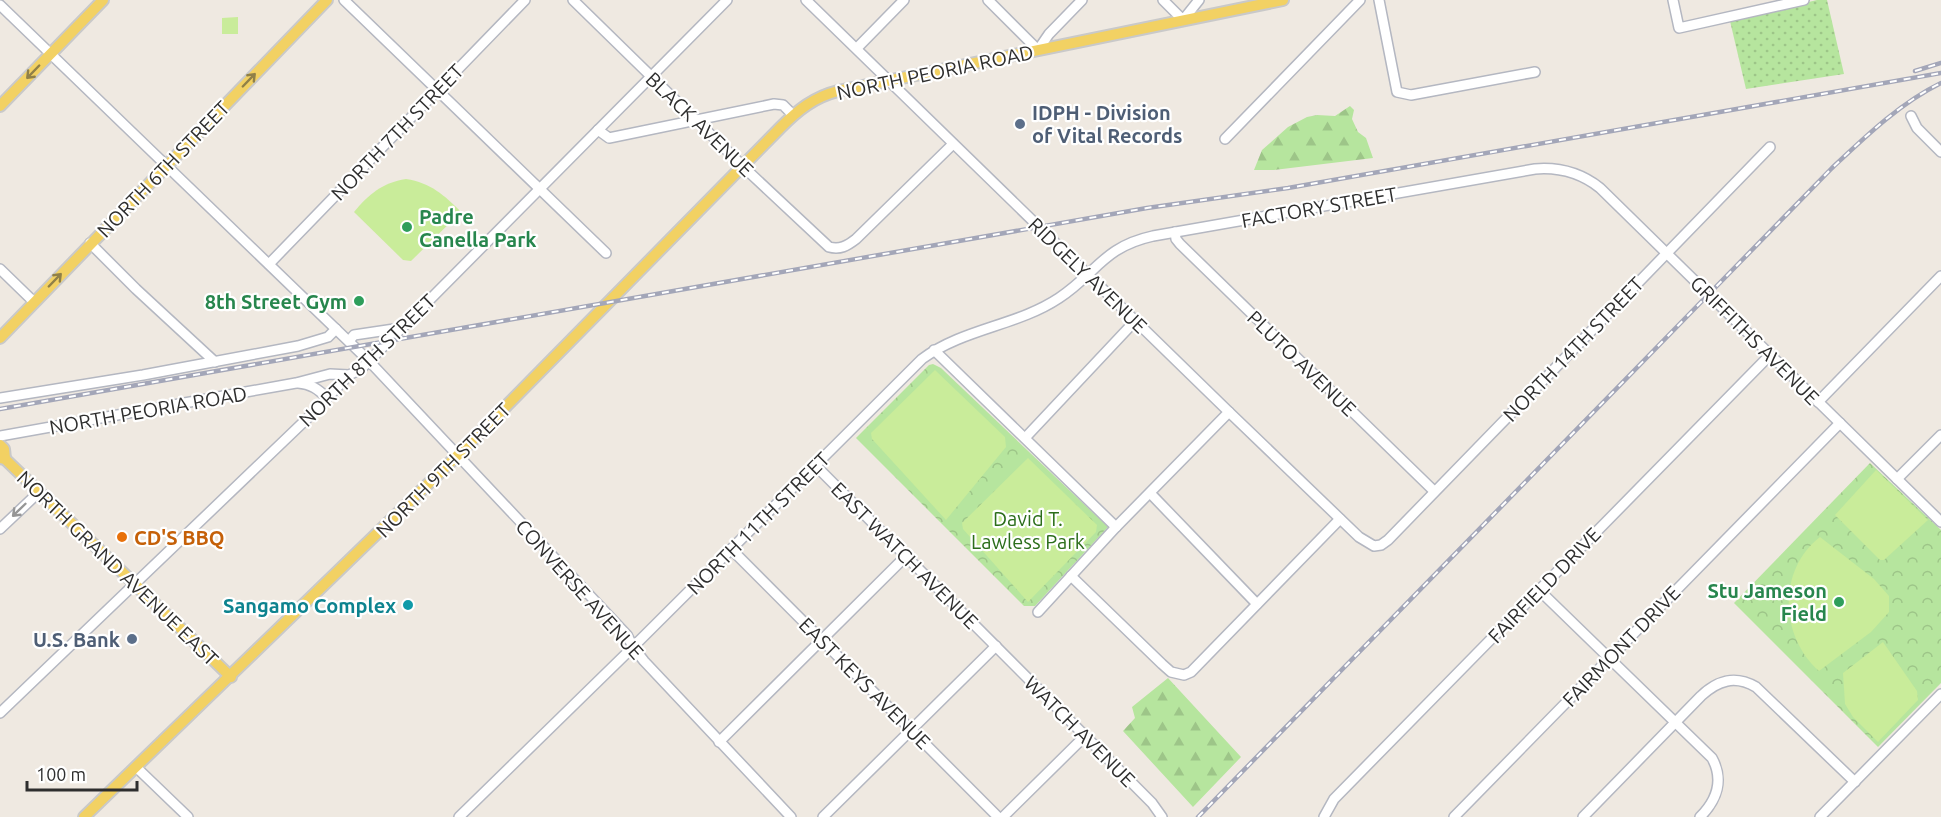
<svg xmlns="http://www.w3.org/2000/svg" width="1941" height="817" font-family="Ubuntu,sans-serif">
  <defs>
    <pattern id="grass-dots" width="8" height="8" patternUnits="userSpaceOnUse" patternTransform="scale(1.5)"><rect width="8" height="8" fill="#b6e59e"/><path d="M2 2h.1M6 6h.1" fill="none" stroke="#9dc588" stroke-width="1.8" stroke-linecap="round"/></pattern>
    <pattern id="forest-firs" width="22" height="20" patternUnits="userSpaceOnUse" patternTransform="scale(1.5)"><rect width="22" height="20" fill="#b6e59e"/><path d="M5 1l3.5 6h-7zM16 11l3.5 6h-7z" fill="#9dc588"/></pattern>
    <pattern id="park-crowns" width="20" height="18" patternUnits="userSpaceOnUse" patternTransform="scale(1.5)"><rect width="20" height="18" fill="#b6e59e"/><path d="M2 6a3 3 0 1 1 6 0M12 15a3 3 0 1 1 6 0" fill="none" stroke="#9dc588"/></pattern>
  </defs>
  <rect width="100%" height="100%" fill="#efe9e1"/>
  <!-- grass -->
  <polygon fill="url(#grass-dots)" points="1817,0 1827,0 1844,74 1746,89 1730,21"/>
  <!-- forest -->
  <g fill="url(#forest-firs)">
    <polygon points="1350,106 1354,110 1352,119 1358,132 1366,138 1373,158 1274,170 1254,170 1262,150 1288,127 1307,117 1317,115 1335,116"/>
    <polygon points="1168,678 1241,757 1193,807 1123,731 1135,718 1132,707"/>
  </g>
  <!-- park -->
  <g fill="url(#park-crowns)">
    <polygon points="933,364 941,368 1108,527 1035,606 1024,606 856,438 929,365"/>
    <polygon points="1870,463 1941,530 1941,683 1878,747 1734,603"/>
  </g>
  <!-- pitch -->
  <g fill="#c9ec9a">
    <polygon points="238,17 238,34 222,34 222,18"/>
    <path d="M406 179C431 183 444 195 461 212L411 261 403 260 354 212C369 194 382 183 406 179Z"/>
    <polygon points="935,370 1005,437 1006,447 946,520 872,439 871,433"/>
    <polygon points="1028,458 1097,525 1096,532 1028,602 963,529 962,523"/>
    <polygon points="1876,470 1928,520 1884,560 1880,560 1835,515"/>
    <path d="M1820 537 1874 579 1889 596V612L1871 632 1819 671C1780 637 1777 570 1820 537Z"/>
    <polygon points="1883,642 1917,691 1918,700 1878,742 1853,717 1845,704 1843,673"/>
  </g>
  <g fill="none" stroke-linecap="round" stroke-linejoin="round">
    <defs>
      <g id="minor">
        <polyline points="344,0 606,253"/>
        <path d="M573 0 751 174 829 247C840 250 847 246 856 239L953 144"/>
        <polyline points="806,0 1229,412 1359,537 1374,546 1381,545 1388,540 1770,147"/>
        <polyline points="988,0 1038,50 1049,34 1082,0"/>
        <polyline points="1163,0 1183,20 1199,0"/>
        <polyline points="1379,0 1397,92 1411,95 1535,72"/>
        <polyline points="1673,0 1679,28 1804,0"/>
        <polyline points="0,5 369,361 627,635 633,647 644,661 791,817"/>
        <polyline points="857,48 904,0"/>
        <polyline points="1911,116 1917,128 1941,152"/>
        <polyline points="598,130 609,138 774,104 783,105 793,115"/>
        <polyline points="1225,139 1360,0"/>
        <polyline points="1175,232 1176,239 1180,244 1434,491"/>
        <polyline points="90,243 136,289 215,362"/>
        <polyline points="269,264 525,0"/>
        <polyline points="0,269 34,302"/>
        <polyline points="349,341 354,335 401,328"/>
        <polyline points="934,350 1116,527"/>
        <path d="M298 383C311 384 318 389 327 398"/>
        <polyline points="0,398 143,375 298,346 328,337 336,329"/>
        <polyline points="1818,402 1941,276"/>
        <polyline points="0,436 296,383 330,374 349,375"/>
        <polyline points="1025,438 1135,321"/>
        <polyline points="815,465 1152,803 1162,817"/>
        <polyline points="1897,479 1941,435"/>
        <polyline points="1150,493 1257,604"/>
        <polyline points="0,529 39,492"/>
        <polyline points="731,549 998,817"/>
        <polyline points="1071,576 1162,664 1171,672 1184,675 1191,672 1340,519"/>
        <path d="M1539 590 1712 758C1724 780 1717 800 1700 817"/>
        <polyline points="1038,612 1116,527 1229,412"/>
        <polyline points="0,713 315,411 349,375 361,369 727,0"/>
        <polyline points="719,742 906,556"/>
        <polyline points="136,767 188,817"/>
        <path d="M459 817 633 647 922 359C964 328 1017 326 1059 298 1097 273 1103 247 1153 236L1535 169C1559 167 1581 173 1600 188L1941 522"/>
        <polyline points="823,817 996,646"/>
        <polyline points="1003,817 1085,736"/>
        <polyline points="1324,817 1334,799 1769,356"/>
        <polyline points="1454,817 1840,423"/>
        <path d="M1583 817 1701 696C1718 680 1735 675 1756 687L1855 782"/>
        <polyline points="1820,817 1941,694"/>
      </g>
      <g id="major">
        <polyline points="0,106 103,0"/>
        <polyline points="0,338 327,0"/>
        <polyline points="0,445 4,449 5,459"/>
        <polyline points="0,458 5,459 231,677"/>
        <path d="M84 817 458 455 781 127C798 110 814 97 838 91L1283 0"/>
      </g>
    </defs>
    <!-- minor casing -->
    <use href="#minor" stroke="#b4b7c1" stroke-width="12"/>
    <!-- major casing -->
    <use href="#major" stroke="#c9c9c9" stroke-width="14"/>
    <!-- minor -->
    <use href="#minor" stroke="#fff" stroke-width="9"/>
    <!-- major -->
    <use href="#major" stroke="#f2d163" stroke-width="10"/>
    <defs>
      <g id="rail">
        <polyline points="1915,71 1941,63"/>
        <polyline points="0,409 1147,208 1288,188 1941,73"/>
        <path d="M1198 817 1832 168C1865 137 1900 103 1941 83"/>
      </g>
    </defs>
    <!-- rail casing -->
    <use href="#rail" stroke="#a3a6b8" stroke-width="4.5"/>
    <!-- rail -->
    <use href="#rail" stroke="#fff" stroke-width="2" stroke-dasharray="7" stroke-linecap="butt"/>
  </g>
  <!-- one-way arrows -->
  <defs><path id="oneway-shaft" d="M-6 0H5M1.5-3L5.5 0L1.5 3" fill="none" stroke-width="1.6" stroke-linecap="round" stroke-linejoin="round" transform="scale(1.5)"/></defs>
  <g stroke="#908048">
    <use href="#oneway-shaft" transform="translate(33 72) rotate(134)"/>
    <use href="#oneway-shaft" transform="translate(249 80) rotate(-46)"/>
    <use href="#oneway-shaft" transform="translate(55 280) rotate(-46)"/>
  </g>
  <use stroke="#969696" href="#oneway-shaft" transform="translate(19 510) rotate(136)"/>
  <!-- markers -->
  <g fill="#5c6f8a" stroke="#fff" stroke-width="2">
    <circle cx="1020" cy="124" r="6"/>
    <circle cx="132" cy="639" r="6"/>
  </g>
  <g fill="#2e9e5b" stroke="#fff" stroke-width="2">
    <circle cx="407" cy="227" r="6"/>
    <circle cx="359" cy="301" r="6"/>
    <circle cx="1839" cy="602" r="6"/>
  </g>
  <circle fill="#e8710a" stroke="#fff" stroke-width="2" cx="122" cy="537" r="6"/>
  <circle fill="#0f9aa8" stroke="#fff" stroke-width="2" cx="408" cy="605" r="6"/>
  <g text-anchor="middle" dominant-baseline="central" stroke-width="4.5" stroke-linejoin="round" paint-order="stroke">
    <!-- street labels -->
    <g font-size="20" fill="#2e2e2e" stroke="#fff">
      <text transform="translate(935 72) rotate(-12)">NORTH PEORIA ROAD</text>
      <text transform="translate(700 124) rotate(44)">BLACK AVENUE</text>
      <text transform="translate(397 132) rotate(-46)">NORTH 7TH STREET</text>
      <text transform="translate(163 169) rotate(-46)">NORTH 6TH STREET</text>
      <text transform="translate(1319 207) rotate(-10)">FACTORY STREET</text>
      <text transform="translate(1088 275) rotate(44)">RIDGELY AVENUE</text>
      <text transform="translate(1755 340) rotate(45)">GRIFFITHS AVENUE</text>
      <text transform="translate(1573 349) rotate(-46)">NORTH 14TH STREET</text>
      <text transform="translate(367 360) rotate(-44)">NORTH 8TH STREET</text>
      <text transform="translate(1302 363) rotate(44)">PLUTO AVENUE</text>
      <text transform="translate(148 410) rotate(-10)">NORTH PEORIA ROAD</text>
      <text transform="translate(443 470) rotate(-45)">NORTH 9TH STREET</text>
      <text transform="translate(758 523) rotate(-45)">NORTH 11TH STREET</text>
      <text transform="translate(905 555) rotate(45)">EAST WATCH AVENUE</text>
      <text transform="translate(118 568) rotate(44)">NORTH GRAND AVENUE EAST</text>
      <text transform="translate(1544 585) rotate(-46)">FAIRFIELD DRIVE</text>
      <text transform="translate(580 589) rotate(48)">CONVERSE AVENUE</text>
      <text transform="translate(1621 646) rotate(-46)">FAIRMONT DRIVE</text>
      <text transform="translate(865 683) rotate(45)">EAST KEYS AVENUE</text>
      <text transform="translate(1080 731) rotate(45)">WATCH AVENUE</text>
    </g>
    <!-- service labels -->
    <g font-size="20" font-weight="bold" fill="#4e5e75" stroke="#fff" text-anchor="start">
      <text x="1032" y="112">IDPH - Division<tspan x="1032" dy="23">of Vital Records</tspan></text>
      <text x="120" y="639" text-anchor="end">U.S. Bank</text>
    </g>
    <!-- leisure labels -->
    <g font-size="20" font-weight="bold" fill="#27864d" stroke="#fff" text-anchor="end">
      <text x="419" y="216" text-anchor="start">Padre<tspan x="419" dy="23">Canella Park</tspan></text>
      <text x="347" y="301">8th Street Gym</text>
      <text x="1827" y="590">Stu Jameson<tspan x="1827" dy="23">Field</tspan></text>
    </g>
    <!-- park labels -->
    <g font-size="20" fill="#2c6e1b" stroke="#fff">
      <text x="1028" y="518">David T.<tspan x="1028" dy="23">Lawless Park</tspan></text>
    </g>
    <!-- food labels -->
    <g font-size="20" font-weight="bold" fill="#c56008" stroke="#fff" text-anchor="start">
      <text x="134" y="537">CD'S BBQ</text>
    </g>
    <!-- culture labels -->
    <g font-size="20" font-weight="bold" fill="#0d838f" stroke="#fff" text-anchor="end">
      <text x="396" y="605">Sangamo Complex</text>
    </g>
  </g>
  <!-- scale -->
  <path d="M27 781v9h110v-9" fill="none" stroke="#2e2e2e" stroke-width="3"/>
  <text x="36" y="781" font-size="18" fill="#2e2e2e" stroke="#ffffff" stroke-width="4.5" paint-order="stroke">100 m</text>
</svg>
